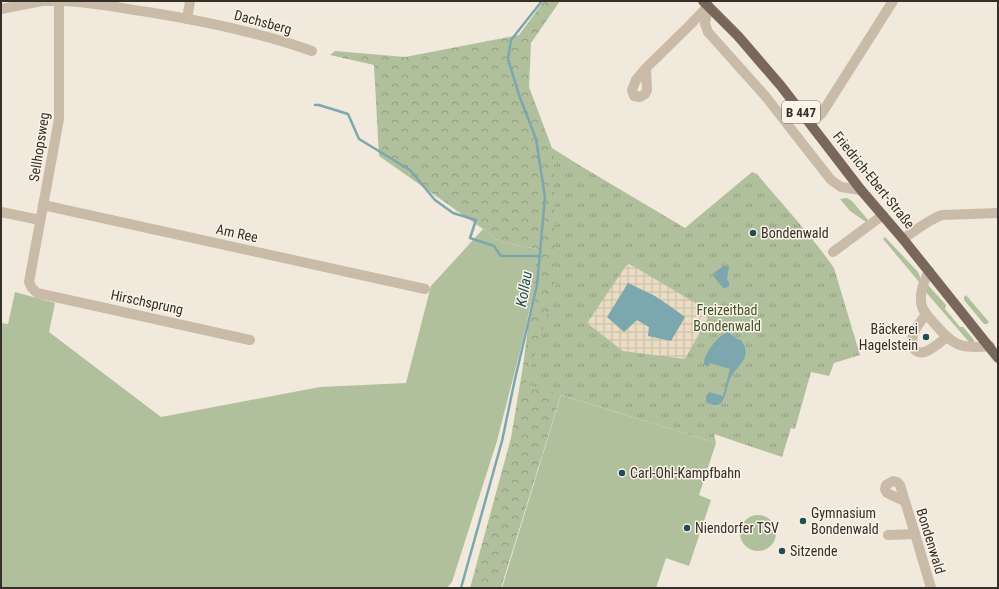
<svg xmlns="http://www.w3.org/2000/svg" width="999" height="589" font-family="'Roboto Condensed',sans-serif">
  <defs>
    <pattern id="forest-crowns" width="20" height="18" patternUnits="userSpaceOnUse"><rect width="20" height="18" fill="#b1c09c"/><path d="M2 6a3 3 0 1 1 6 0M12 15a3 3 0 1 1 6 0" fill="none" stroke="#919c7f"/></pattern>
    <pattern id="park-tufts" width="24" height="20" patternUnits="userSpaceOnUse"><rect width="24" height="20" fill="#b1c09c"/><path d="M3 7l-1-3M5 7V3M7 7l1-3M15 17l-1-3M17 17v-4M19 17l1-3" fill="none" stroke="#919c7f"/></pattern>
    <pattern id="plaza-grid" width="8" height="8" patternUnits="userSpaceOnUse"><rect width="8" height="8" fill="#e9dcc3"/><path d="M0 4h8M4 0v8" fill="none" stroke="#c8bda8"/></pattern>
  </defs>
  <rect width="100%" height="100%" fill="#f1e9dc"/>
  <!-- grass -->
  <g fill="#b1c09c">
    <polygon points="847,198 852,201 868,220 866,222 850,211 840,199"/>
    <polygon points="483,229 500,242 538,249 534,290 522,343 497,441 452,582 447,588 1,588 1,323 8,324 15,292 55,303 49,332 161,417 320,387 406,383 431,286"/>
    <polygon points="885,237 918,272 920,277 920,283 883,239"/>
    <polygon points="927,285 928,285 946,305 945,309 960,327 963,327 974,340 974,342 969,342 925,291"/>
    <polygon points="966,295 989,322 987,324 984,324 964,300 964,297"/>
    <polygon points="561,395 716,443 699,495 711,500 689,566 666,558 656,588 502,588"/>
    <circle cx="758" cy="533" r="18"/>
  </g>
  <!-- forest -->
  <polygon fill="url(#forest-crowns)" points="544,1 560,1 531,43 529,87 552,148 579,165 562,391 501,588 470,588 511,438 523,366 538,249 500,242 483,229 379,156 374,65 330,55 335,51 405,57 519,35"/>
  <!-- park -->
  <path fill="url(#park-tufts)" d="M554 152 579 165 685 228 752 172 757 174C783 205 811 235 834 268L860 355 834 363 829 376 811 372 795 429 791 428 782 457 714 434 716 443 526 384 555 288Z"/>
  <!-- plaza -->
  <path fill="url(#plaza-grid)" fill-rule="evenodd" d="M628 263 697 304 708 318 685 359 623 351 587 323ZM634 286 666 303 685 317 649 327 637 320Z"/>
  <!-- water -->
  <g fill="#7ca7ae">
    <polygon points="723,266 729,266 727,280 729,282 729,286 726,288 723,288 714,277 714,273"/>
    <polygon points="628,283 655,296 685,317 671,341 648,336 649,327 637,320 624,332 607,317"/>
    <path d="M730 331V334L739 340 740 339C754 357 739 363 731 377 724 388 728 414 706 402V396L709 392 723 396 730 369 710 363 708 367 704 364C703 354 720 333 730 331Z"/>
  </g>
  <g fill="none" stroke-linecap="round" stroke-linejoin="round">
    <!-- stream -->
    <g stroke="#7ca7ae" stroke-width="2.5">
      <polyline points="315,105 319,105 348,114 359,139 410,170 435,200 453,213 476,220 470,238 494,246 501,256 540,256"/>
      <polyline points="461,588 502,441 515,379 537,285 545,197 536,139 519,95 508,59 511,40 542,1"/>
    </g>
    <!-- minor -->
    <g stroke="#c9bba8" stroke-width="10">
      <polyline points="59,1 59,119 29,282 32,288 37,293 250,340"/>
      <path d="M63 1C92 2 120 8 148 12 204 21 259 32 312 51"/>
      <polyline points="708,6 705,24 708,32 766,97 831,180 841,187 861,190"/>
      <polyline points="1,9 42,1 55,1"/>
      <polyline points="187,19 190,1"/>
      <polyline points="646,68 647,90 645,94 640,97 634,96 632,90 636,80 646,68 691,24 708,6"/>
      <polyline points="811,124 822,113 893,1"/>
      <polyline points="43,205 425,289"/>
      <polyline points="1,212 40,220"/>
      <path d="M903 239C916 230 928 220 942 215L998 213"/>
      <polyline points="833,252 883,215"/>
      <path d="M929 271C924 281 920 290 921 301 921 310 928 316 933 322 953 344 958 350 990 346"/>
      <path d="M926 314C922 320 915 328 913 335 912 339 912 344 913 347 920 362 940 342 947 337"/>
      <polyline points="904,501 887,493 885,489 886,485 893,481 897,482 900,485 915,534 931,588"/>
      <polyline points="888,535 915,534"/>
    </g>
    <!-- major -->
    <polyline stroke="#78675a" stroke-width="10" points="703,1 738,36 781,86 861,190 903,239 998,358"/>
  </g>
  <!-- markers -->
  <g fill="#1f4e57" stroke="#f9f3e8" stroke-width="1.5">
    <circle cx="753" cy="233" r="4"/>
    <circle cx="926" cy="337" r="4"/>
    <circle cx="622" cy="473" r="4"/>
    <circle cx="803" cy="521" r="4"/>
    <circle cx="687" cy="528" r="4"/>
    <circle cx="782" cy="551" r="4"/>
  </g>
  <g text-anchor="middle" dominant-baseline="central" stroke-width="3" stroke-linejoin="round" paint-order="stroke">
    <!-- shield labels -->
    <rect fill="#f9f3e8" stroke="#706962" stroke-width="1" x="782" y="101" width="38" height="22" rx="3"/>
    <g font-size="13" font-weight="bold" fill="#362e28">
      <text x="801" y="112">B 447</text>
    </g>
    <!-- street labels -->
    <g font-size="14" fill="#362e28" stroke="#f9f3e8">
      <text transform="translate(263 22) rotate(15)">Dachsberg</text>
      <text transform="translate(39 147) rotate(-81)">Sellhopsweg</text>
      <text transform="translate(874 180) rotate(51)">Friedrich-Ebert-Straße</text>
      <text transform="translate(237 233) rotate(12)">Am Ree</text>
      <text transform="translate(147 302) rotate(12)">Hirschsprung</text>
      <text transform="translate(931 541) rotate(73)">Bondenwald</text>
    </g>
    <!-- poi labels -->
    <g font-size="14" fill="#362e28" stroke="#f9f3e8" text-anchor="start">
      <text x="761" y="233">Bondenwald</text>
      <text x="918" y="329" text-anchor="end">Bäckerei<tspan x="918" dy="16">Hagelstein</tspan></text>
      <text x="630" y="473">Carl-Ohl-Kampfbahn</text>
      <text x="811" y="513">Gymnasium<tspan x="811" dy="16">Bondenwald</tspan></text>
      <text x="695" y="528">Niendorfer TSV</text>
      <text x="790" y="551">Sitzende</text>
    </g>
    <!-- park labels -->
    <g font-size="14" fill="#42542c" stroke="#f9f3e8">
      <text x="727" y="310">Freizeitbad<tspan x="727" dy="16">Bondenwald</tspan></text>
    </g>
    <!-- water labels -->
    <g font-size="15" font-style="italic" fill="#1f4e57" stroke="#f9f3e8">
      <text transform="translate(524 289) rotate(-80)">Kollau</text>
    </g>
  </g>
  <!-- border -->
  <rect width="999" height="589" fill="none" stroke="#362e28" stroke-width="4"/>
</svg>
